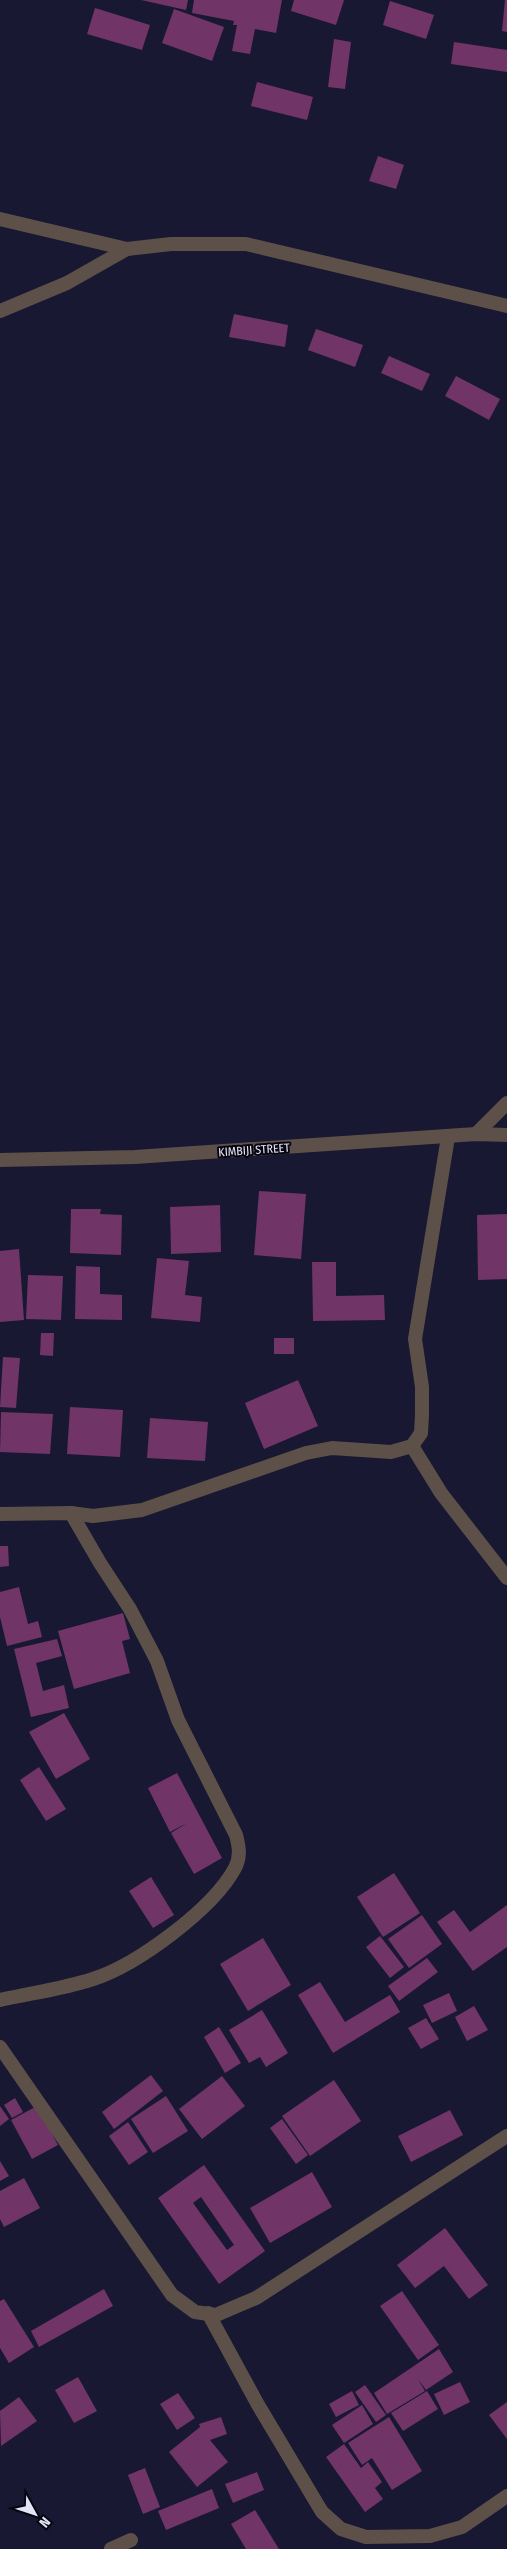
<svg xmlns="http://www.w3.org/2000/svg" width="507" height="2549" font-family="'Fira Sans Condensed',sans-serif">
  <rect width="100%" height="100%" fill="#191832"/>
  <!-- building -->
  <g fill="#703467" fill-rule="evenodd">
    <polygon points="141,0 188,0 186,10"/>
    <polygon points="194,0 282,0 276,33 255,29 250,54 232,51 237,25 233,25 234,21 192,13"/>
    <polygon points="294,0 344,0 336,25 291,11"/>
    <polygon points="505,0 507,0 507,32 502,31"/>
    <polygon points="390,1 434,15 426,39 383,25"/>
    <polygon points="95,8 150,25 142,50 87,34"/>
    <polygon points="174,9 224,27 212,61 162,43"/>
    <polygon points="334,39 351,42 345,89 328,87"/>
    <polygon points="454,42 507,50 507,72 451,64"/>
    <polygon points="257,82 313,97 307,120 251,106"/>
    <polygon points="378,156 404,165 396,189 369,181"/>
    <polygon points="234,314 288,325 285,347 229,337"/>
    <polygon points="316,329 363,345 355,367 308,350"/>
    <polygon points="389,356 430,374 422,391 381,373"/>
    <polygon points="456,376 500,399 489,420 445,396"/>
    <polygon points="259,1191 306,1194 301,1259 254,1255"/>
    <polygon points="220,1205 221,1252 171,1254 170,1207"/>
    <polygon points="71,1209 101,1209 100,1214 122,1215 121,1255 70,1253"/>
    <polygon points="507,1214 507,1279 478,1280 477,1215"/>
    <polygon points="19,1249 24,1320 0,1322 0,1251"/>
    <polygon points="157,1258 189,1261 185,1295 202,1297 200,1322 151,1318"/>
    <polygon points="312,1262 336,1262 336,1296 384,1295 385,1320 313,1321"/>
    <polygon points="76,1266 100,1267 100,1294 122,1295 122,1320 75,1319"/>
    <polygon points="28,1275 63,1276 61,1320 26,1319"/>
    <polygon points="41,1333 54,1333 53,1356 40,1355"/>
    <rect x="274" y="1338" width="20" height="16"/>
    <polygon points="3,1357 20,1358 16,1408 0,1407"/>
    <polygon points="298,1380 318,1426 264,1449 245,1403"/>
    <polygon points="70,1407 123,1410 120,1457 67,1454"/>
    <polygon points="1,1412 53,1414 50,1454 0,1452"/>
    <polygon points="150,1418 208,1422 205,1461 147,1458"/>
    <polygon points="0,1546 8,1546 9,1566 0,1567"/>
    <polygon points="19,1587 28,1624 38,1621 42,1637 7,1646 0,1617 0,1592"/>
    <polygon points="123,1613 130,1639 122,1641 130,1673 74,1689 58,1631"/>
    <polygon points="57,1639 62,1656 36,1663 43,1691 64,1685 69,1708 31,1717 14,1649"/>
    <polygon points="64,1713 90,1759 56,1779 29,1732"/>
    <polygon points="39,1767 66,1809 46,1821 20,1780"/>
    <polygon points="177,1773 222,1858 194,1874 171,1833 187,1823 170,1832 148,1788"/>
    <polygon points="394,1873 420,1913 383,1937 357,1897"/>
    <polygon points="151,1877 174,1915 153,1928 129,1891"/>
    <polygon points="507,1905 507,1947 473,1971 437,1922 454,1910 470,1932"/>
    <polygon points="422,1915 442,1944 409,1968 388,1939"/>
    <polygon points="380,1936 404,1967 390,1978 366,1947"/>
    <polygon points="263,1938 291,1985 248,2011 220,1964"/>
    <polygon points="427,1958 438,1972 399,2001 388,1986"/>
    <polygon points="320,1982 345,2022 390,1995 400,2012 333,2053 298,1995"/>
    <polygon points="449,1993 457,2011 432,2023 423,2005"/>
    <polygon points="474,2006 488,2030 467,2041 455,2017"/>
    <polygon points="262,2010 288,2053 266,2067 260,2057 249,2063 229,2030"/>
    <polygon points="426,2018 439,2039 421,2049 408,2028"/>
    <polygon points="219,2027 241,2063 225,2073 204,2037"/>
    <polygon points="151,2075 163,2091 114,2129 102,2112"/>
    <polygon points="222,2076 245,2106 202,2139 179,2109"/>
    <polygon points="334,2080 361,2121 310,2156 282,2116"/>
    <polygon points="166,2096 188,2131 153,2153 131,2119"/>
    <polygon points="15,2098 23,2112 12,2118 4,2105"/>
    <polygon points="0,2106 9,2119 0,2126"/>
    <polygon points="37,2106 58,2145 32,2159 11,2120"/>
    <polygon points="450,2110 463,2135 411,2162 398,2136"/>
    <polygon points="282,2119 308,2155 296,2164 270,2128"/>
    <polygon points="128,2122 148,2152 129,2165 109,2136"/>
    <polygon points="0,2161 9,2176 0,2181"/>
    <path d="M204 2165 265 2251 219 2284 158 2198ZM201 2197 234 2245 227 2250 193 2203Z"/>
    <polygon points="312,2172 332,2207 270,2243 250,2208"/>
    <polygon points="24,2178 40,2208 4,2227 0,2219 0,2191"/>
    <polygon points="445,2228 488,2285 469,2299 444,2266 415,2288 397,2265"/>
    <polygon points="104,2289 113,2306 39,2347 31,2331"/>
    <polygon points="402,2291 439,2345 418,2360 380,2306"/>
    <polygon points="4,2299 34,2347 9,2363 0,2348 0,2301"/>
    <polygon points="439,2349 453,2372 426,2390 418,2379 425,2391 387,2414 374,2393"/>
    <polygon points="78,2377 97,2411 74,2423 55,2390"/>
    <polygon points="460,2382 470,2402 444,2415 434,2394"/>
    <polygon points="365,2385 386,2415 376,2422 355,2392"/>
    <polygon points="352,2391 359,2405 336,2417 329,2404"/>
    <polygon points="427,2391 438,2409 403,2431 391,2413"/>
    <polygon points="178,2393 195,2418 177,2430 160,2404"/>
    <polygon points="19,2397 37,2421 1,2446 0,2411"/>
    <polygon points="507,2402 507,2439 489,2415"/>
    <polygon points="362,2405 373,2424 344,2443 332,2425"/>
    <polygon points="221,2417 227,2434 210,2440 228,2462 197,2487 169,2452 200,2427 199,2424"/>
    <polygon points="389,2417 422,2471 392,2490 372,2458 362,2465 348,2443"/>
    <polygon points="344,2444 361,2468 368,2462 382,2482 375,2488 383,2499 365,2512 326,2457"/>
    <polygon points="145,2468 160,2507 143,2514 128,2475"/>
    <polygon points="257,2472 264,2490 233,2503 225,2484"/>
    <polygon points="212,2489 219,2508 166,2530 158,2511"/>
    <polygon points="255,2510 279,2549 246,2549 231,2524"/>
  </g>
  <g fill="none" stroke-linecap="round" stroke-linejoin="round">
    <!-- minor -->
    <g stroke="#5d5048" stroke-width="14">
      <polyline points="0,219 127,249"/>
      <polyline points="0,311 67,283 127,249 171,244 246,244 507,306"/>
      <polyline points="476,1134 507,1103"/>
      <polyline points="0,1160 135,1157 476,1134 507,1135"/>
      <polyline points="412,1446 441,1493 507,1578"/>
      <polyline points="0,1514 71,1513 93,1516 142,1510 306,1453 332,1448 391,1452 412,1446 421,1433 422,1415 422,1387 415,1339 448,1137"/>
      <path d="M0 2000C31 1993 63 1989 93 1979 137 1965 213 1909 235 1868 241 1857 239 1846 236 1835L178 1720 157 1661 130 1609 100 1563 71 1513"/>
      <polyline points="0,2047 172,2295 195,2312 216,2315 256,2298 507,2136"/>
      <polyline points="208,2313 257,2403 322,2512 341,2529 366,2537 430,2536 462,2527 507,2496"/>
      <polyline points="111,2549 131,2540"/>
    </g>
  </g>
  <g text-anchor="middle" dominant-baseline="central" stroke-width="4" stroke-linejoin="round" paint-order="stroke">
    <!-- street labels -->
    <g font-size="12" fill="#e3e4f6" stroke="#060510">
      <text transform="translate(254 1150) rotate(-4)">KIMBIJI STREET</text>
    </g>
  </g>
  <!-- north arrow -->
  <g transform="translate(35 2514) rotate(130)" stroke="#060510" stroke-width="4" paint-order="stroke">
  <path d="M0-4L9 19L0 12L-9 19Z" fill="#e3e4f6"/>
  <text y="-8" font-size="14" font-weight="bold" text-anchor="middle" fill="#e3e4f6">N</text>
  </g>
</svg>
